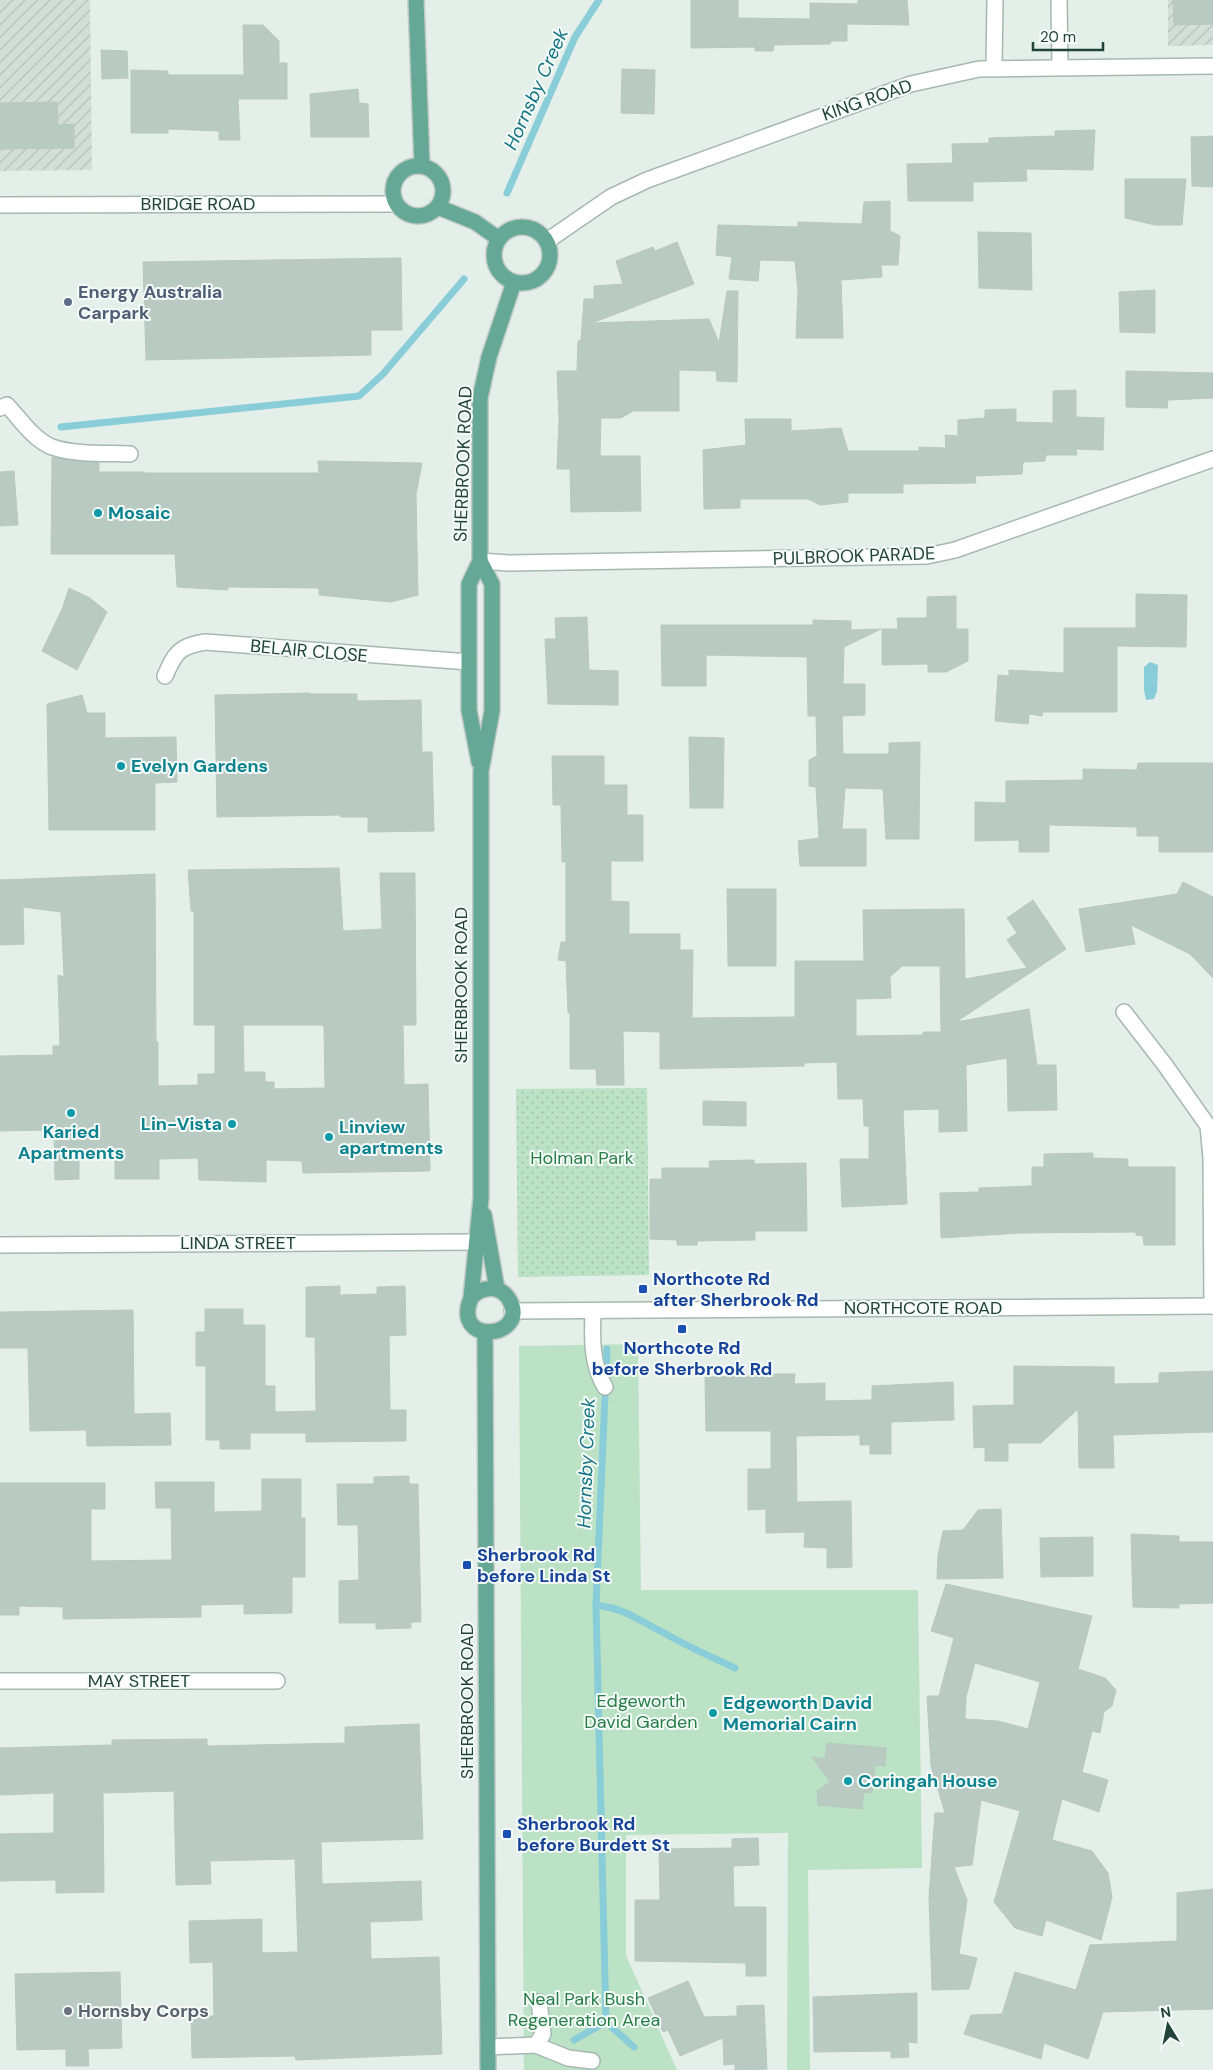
<svg xmlns="http://www.w3.org/2000/svg" width="1213" height="2070" font-family="'DM Sans',sans-serif">
  <defs>
    <pattern id="industrial-furrows" width="10" height="10" patternUnits="userSpaceOnUse" patternTransform="scale(1.25)"><rect width="10" height="10" fill="#d2dfd9"/><path d="M-1 1l2-2M0 10L10 0M9 11l2-2" fill="none" stroke="#b4c1bb"/></pattern>
    <pattern id="grass-dots" width="8" height="8" patternUnits="userSpaceOnUse" patternTransform="scale(1.25)"><rect width="8" height="8" fill="#bbe2c5"/><path d="M2 2h.1M6 6h.1" fill="none" stroke="#a0c3aa" stroke-width="1.8" stroke-linecap="round"/></pattern>
  </defs>
  <rect width="100%" height="100%" fill="#e4efea"/>
  <!-- industrial -->
  <g fill="url(#industrial-furrows)">
    <polygon points="0,0 90,0 92,170 0,171"/>
    <polygon points="1168,0 1213,0 1213,45 1168,46"/>
  </g>
  <!-- grass -->
  <polygon fill="url(#grass-dots)" points="647,1088 649,1275 518,1277 516,1089"/>
  <!-- garden -->
  <polygon fill="#bbe2c5" points="638,1344 641,1590 918,1590 922,1868 808,1870 810,2070 787,2070 788,1833 626,1835 626,1955 677,2070 524,2070 519,1346"/>
  <!-- water -->
  <polygon fill="#88cdd8" points="1150,662 1158,665 1157,691 1154,699 1146,700 1144,690 1144,667"/>
  <g fill="none" stroke-linecap="round" stroke-linejoin="round">
    <!-- stream -->
    <g stroke="#88cdd8" stroke-width="7">
      <polyline points="507,193 575,37 599,0"/>
      <polyline points="61,427 359,396 383,374 464,279"/>
      <polyline points="607,1349 596,1605 606,2022 634,2047"/>
      <path d="M596 1605C629 1610 636 1619 664 1633 687 1646 711 1657 735 1668"/>
      <polyline points="574,2040 606,2022"/>
    </g>
  </g>
  <!-- building -->
  <g fill="#b9cac3" stroke="#b6c9c1" fill-rule="evenodd">
    <polygon points="691,0 738,0 738,18 810,19 810,3 858,4 858,0 907,0 909,25 847,24 847,41 831,41 830,44 774,45 773,51 755,51 755,47 691,48"/>
    <polygon points="1173,0 1213,0 1213,24 1174,25"/>
    <polygon points="243,25 263,25 279,41 279,63 287,63 287,99 238,99 240,140 219,140 219,131 168,129 168,133 131,133 131,70 168,71 168,75 244,75"/>
    <polygon points="101,50 127,51 128,78 102,79"/>
    <polygon points="622,69 655,70 654,114 621,113"/>
    <polygon points="358,89 359,103 368,104 369,137 311,137 310,94"/>
    <polygon points="57,102 58,125 74,124 74,148 0,149 0,103"/>
    <polygon points="1095,130 1093,170 1026,169 1027,181 973,182 973,201 908,201 907,164 953,163 952,144 989,143 989,138 1055,136 1055,131"/>
    <polygon points="1213,136 1213,187 1192,186 1191,137"/>
    <polygon points="1125,179 1186,179 1182,225 1155,225 1125,218"/>
    <polygon points="890,201 890,231 900,236 898,265 881,265 882,277 841,280 843,338 796,338 798,291 795,261 760,260 758,281 729,279 732,257 716,255 718,225 798,227 798,222 862,224 864,202"/>
    <polygon points="978,232 1031,233 1032,290 979,288"/>
    <polygon points="677,242 694,284 592,323 709,319 719,343 727,291 738,291 737,382 717,381 716,371 679,370 679,411 633,411 621,418 601,418 600,456 640,456 641,511 571,512 570,469 557,469 559,419 557,371 577,371 578,341 581,340 584,299 594,299 594,286 623,284 616,261 653,247 655,251"/>
    <polygon points="401,258 402,330 371,330 371,355 146,360 143,262"/>
    <polygon points="1155,290 1155,333 1120,332 1119,292"/>
    <polygon points="1126,371 1213,373 1213,398 1168,400 1167,408 1126,407"/>
    <polygon points="1076,390 1076,417 1104,418 1103,450 1076,449 1077,455 1046,455 1045,461 1023,462 1022,474 975,476 976,483 903,484 903,493 848,493 848,502 820,505 808,499 740,499 740,508 704,509 703,450 746,445 745,419 791,419 791,431 841,428 848,451 919,451 919,447 946,448 945,435 958,436 958,420 985,418 985,410 1016,409 1016,422 1053,423 1053,391"/>
    <polygon points="52,457 99,463 99,472 145,472 145,473 319,473 318,461 422,463 416,494 418,595 391,602 319,595 319,588 228,587 228,590 177,587 175,554 51,554"/>
    <polygon points="14,471 18,525 0,526 0,472"/>
    <polygon points="69,588 90,598 107,612 77,670 42,651 63,607"/>
    <polygon points="1136,594 1187,595 1186,647 1117,646 1117,712 1043,712 1042,716 1029,714 1028,724 995,721 998,675 1009,676 1009,670 1064,673 1064,628 1136,628"/>
    <polygon points="956,596 956,629 968,629 968,661 946,672 928,672 928,664 882,665 882,629 898,629 897,618 927,618 927,597"/>
    <polygon points="587,617 589,670 618,671 618,705 548,704 545,639 556,639 555,618"/>
    <polygon points="813,620 851,621 851,630 881,629 844,647 843,684 865,684 865,715 842,716 843,754 889,754 889,743 920,742 919,839 886,839 883,789 845,788 842,829 866,829 866,866 800,866 798,841 819,838 816,787 809,786 809,760 817,756 816,716 808,716 807,657 706,655 706,686 662,686 661,625 813,625"/>
    <polygon points="310,693 310,694 357,694 357,701 421,700 422,752 432,752 434,831 368,832 368,817 341,817 340,815 217,817 215,695"/>
    <polygon points="82,695 87,713 105,713 105,738 176,737 177,782 155,783 155,830 49,830 47,704"/>
    <polygon points="689,737 724,738 723,808 690,808"/>
    <path d="M552 756H604V785H627V815H643V861H611V901L629 902V934H680V950H693L692 1018 795 1017V961H864L863 910 964 909 965 979 1027 968 1007 940 1017 933 1007 918 1033 900 1066 949 956 1022 1029 1009 1037 1065H1056L1057 1110 1008 1111 1007 1058 966 1065 967 1131 939 1132V1109L903 1110 907 1204 842 1207 840 1159H869V1126H864L863 1099H838L837 1062 804 1063V1066L660 1069V1032L623 1031 624 1085H597L596 1069H570V1013H568L566 961 558 960 561 942H566V862H562L561 805H553ZM902 966H940L941 1032H923V1035L856 1036V999L891 998 890 977Z"/>
    <polygon points="1138,763 1213,763 1213,852 1159,852 1159,836 1137,836 1137,827 1049,825 1049,852 1019,852 1019,840 975,841 975,802 1006,803 1006,781 1083,780 1083,769 1137,770"/>
    <path d="M339 868 343 931 382 929 380 873H415L416 1025H403L404 1085 428 1084 430 1171 303 1173 302 1161 266 1160V1182L199 1180 198 1158 159 1159V1179H115V1157H79V1179L55 1180 54 1130 0 1131V1056L53 1055V1046H60L58 975 64 977 61 912 23 907 24 944 0 945V880L155 874 156 1042H158V1086L198 1085V1074H215V1025H194V911H191L188 870ZM243 1025H322L324 1027 325 1088 274 1089V1082H265V1072H244Z"/>
    <polygon points="1183,882 1213,897 1213,978 1190,954 1131,925 1135,944 1086,952 1079,909 1177,894"/>
    <polygon points="727,889 776,889 776,966 728,966"/>
    <polygon points="703,1101 746,1102 746,1126 703,1125"/>
    <polygon points="1093,1153 1093,1158 1128,1159 1128,1167 1175,1167 1175,1245 1144,1245 1143,1236 1136,1235 1136,1232 1020,1233 941,1238 940,1193 979,1192 979,1188 1032,1186 1032,1167 1044,1167 1044,1154"/>
    <polygon points="754,1160 754,1164 806,1163 807,1231 755,1231 755,1240 697,1241 697,1245 677,1245 677,1240 650,1239 650,1179 662,1179 662,1168 710,1168 709,1161"/>
    <polygon points="340,1286 340,1295 377,1294 377,1287 405,1286 406,1335 389,1336 390,1410 406,1410 406,1441 306,1442 306,1433 250,1433 250,1449 220,1449 220,1440 206,1440 206,1366 196,1366 196,1332 205,1332 205,1309 243,1309 243,1325 265,1325 265,1386 275,1386 275,1412 316,1411 315,1337 306,1337 306,1287"/>
    <polygon points="133,1310 134,1414 170,1413 171,1445 87,1446 86,1430 30,1431 28,1348 0,1348 0,1312"/>
    <polygon points="1014,1366 1114,1367 1114,1384 1159,1383 1159,1373 1213,1371 1213,1432 1113,1435 1114,1468 1079,1468 1078,1409 1041,1443 1008,1443 1008,1461 985,1461 985,1447 974,1448 973,1406 1014,1405"/>
    <polygon points="755,1374 795,1374 794,1384 825,1383 825,1401 872,1400 872,1386 953,1382 954,1420 891,1422 891,1454 870,1454 870,1445 860,1445 860,1435 796,1436 797,1502 851,1501 852,1567 827,1568 827,1548 804,1547 805,1532 766,1533 766,1509 748,1510 748,1469 771,1469 771,1431 706,1431 705,1377 755,1376"/>
    <polygon points="409,1476 409,1484 418,1484 421,1622 411,1622 411,1628 376,1629 376,1623 339,1623 339,1581 359,1580 358,1525 338,1525 337,1484 374,1484 374,1477"/>
    <polygon points="262,1479 301,1479 301,1518 305,1518 305,1577 292,1577 292,1613 244,1614 244,1604 201,1605 201,1617 63,1619 63,1607 19,1606 19,1615 0,1615 0,1483 105,1483 105,1509 91,1509 91,1561 172,1560 171,1508 156,1508 155,1482 214,1482 214,1512 262,1511"/>
    <polygon points="1001,1509 1003,1578 937,1579 938,1555 943,1531 963,1530 978,1510"/>
    <polygon points="1131,1534 1179,1536 1179,1542 1213,1542 1213,1603 1179,1604 1179,1608 1133,1607"/>
    <polygon points="1093,1537 1093,1576 1041,1577 1040,1538"/>
    <path d="M946 1584 1092 1616 1078 1669 1105 1678 1116 1690 1112 1706 1104 1712 1100 1733 1092 1731 1082 1772 1108 1780 1099 1812 1062 1799 1052 1840 1092 1851 1108 1873 1112 1897 1101 1940 1046 1920 1042 1936 1015 1928 994 1902 1020 1811 981 1800 972 1865 954 1867 967 1900 959 1954 977 1958 969 1989 932 1990 929 1897 935 1813H945L931 1766 927 1696H939L954 1638 931 1631ZM975 1663 1040 1682 1028 1729 998 1721 965 1719 966 1697Z"/>
    <polygon points="419,1724 423,1839 321,1842 322,1884 421,1881 422,1920 370,1922 371,1959 439,1957 442,2054 296,2060 295,2056 192,2058 191,2016 214,2016 213,1962 190,1963 189,1921 262,1919 262,1953 298,1952 295,1859 210,1861 211,1884 176,1885 174,1791 103,1793 104,1892 56,1893 56,1880 0,1881 0,1834 54,1833 54,1793 0,1795 0,1748 112,1745 112,1740 207,1739 207,1746 345,1743 345,1727"/>
    <polygon points="827,1743 886,1748 885,1766 875,1765 872,1793 864,1792 862,1809 818,1805 817,1791 830,1782 812,1757 825,1759"/>
    <polygon points="758,1838 759,1865 733,1866 734,1907 766,1907 766,1976 746,1976 746,1963 635,1961 635,1900 660,1900 659,1849 732,1848 732,1839"/>
    <polygon points="1213,1889 1213,2009 1103,2012 1088,2059 1044,2043 1041,2059 964,2034 971,2015 1002,2014 1015,1972 1076,1990 1090,1945 1177,1941 1177,1893"/>
    <polygon points="120,1972 122,2048 88,2049 89,2066 66,2066 66,2049 17,2050 15,1974"/>
    <polygon points="688,1981 704,2017 737,2016 737,2006 764,2005 767,2069 735,2070 735,2064 724,2065 723,2038 680,2056 668,2030 663,2032 648,1998"/>
    <polygon points="917,1993 917,2043 908,2042 909,2057 891,2058 891,2051 814,2052 813,1997"/>
  </g>
  <g fill="none" stroke-linecap="round" stroke-linejoin="round">
    <defs>
      <g id="minor">
        <polyline points="1059,0 1060,67"/>
        <polyline points="994,68 995,0"/>
        <polyline points="0,205 396,204"/>
        <polyline points="547,241 611,197 647,180 911,84 979,69 1213,66"/>
        <path d="M0 408 7 405C20 419 34 440 52 447 75 455 106 453 130 454"/>
        <polyline points="480,561 509,563 927,556 955,550 1213,459"/>
        <path d="M165 676C175 653 179 646 205 642L469 662"/>
        <polyline points="1124,1012 1165,1065 1208,1126 1211,1158 1212,1306"/>
        <polyline points="0,1245 476,1242"/>
        <polyline points="512,1311 1213,1306"/>
        <path d="M593 1311C592 1337 591 1364 605 1387"/>
        <polyline points="0,1681 277,1681"/>
        <polyline points="536,2045 568,2058 592,2061"/>
        <polyline points="488,2047 536,2045 543,2034 539,2002"/>
      </g>
      <g id="major">
        <polyline points="416,0 422,166"/>
        <circle cx="418" cy="191" r="25"/>
        <polyline points="438,207 475,222 499,239"/>
        <circle cx="522" cy="255" r="28"/>
        <polyline points="479,762 469,710 469,584 480,561 480,398 489,357 514,282"/>
        <polyline points="484,1215 497,1289"/>
        <path d="M471 1298C482 1286 501 1284 510 1301 529 1338 451 1347 471 1298L481 1198V771L492 711V584L480 561"/>
        <polyline points="485,1333 488,2070"/>
      </g>
    </defs>
    <!-- minor casing -->
    <use href="#minor" stroke="#a6b8b1" stroke-width="18"/>
    <!-- major casing -->
    <use href="#major" stroke="#c1cac8" stroke-width="18"/>
    <!-- minor -->
    <use href="#minor" stroke="#fff" stroke-width="15"/>
    <!-- major -->
    <use href="#major" stroke="#65a895" stroke-width="15"/>
  </g>
  <!-- markers -->
  <circle fill="#5c6f8a" stroke="#f5fbf8" stroke-width="2" cx="68" cy="302" r="5"/>
  <g fill="#0f9aa8" stroke="#f5fbf8" stroke-width="2">
    <circle cx="98" cy="513" r="5"/>
    <circle cx="121" cy="766" r="5"/>
    <circle cx="71" cy="1113" r="5"/>
    <circle cx="232" cy="1124" r="5"/>
    <circle cx="329" cy="1137" r="5"/>
    <circle cx="713" cy="1713" r="5"/>
    <circle cx="848" cy="1781" r="5"/>
  </g>
  <g fill="#1a4fb4" stroke="#f5fbf8" stroke-width="2">
    <rect x="638" y="1284" width="10" height="10" rx="2.5"/>
    <rect x="677" y="1324" width="10" height="10" rx="2.5"/>
    <rect x="462" y="1560" width="10" height="10" rx="2.5"/>
    <rect x="502" y="1829" width="10" height="10" rx="2.5"/>
  </g>
  <circle fill="#6b7280" stroke="#f5fbf8" stroke-width="2" cx="68" cy="2011" r="5"/>
  <g text-anchor="middle" dominant-baseline="central" stroke-width="4" stroke-linejoin="round" paint-order="stroke">
    <!-- street labels -->
    <g font-size="18" fill="#214339" stroke="#f5fbf8">
      <text transform="translate(867 100) rotate(-19)">KING ROAD</text>
      <text x="198" y="204">BRIDGE ROAD</text>
      <text transform="translate(463 464) rotate(-88)">SHERBROOK ROAD</text>
      <text transform="translate(854 556) rotate(-2)">PULBROOK PARADE</text>
      <text transform="translate(309 651) rotate(5)">BELAIR CLOSE</text>
      <text transform="translate(461 985) rotate(-90)">SHERBROOK ROAD</text>
      <text x="238" y="1243">LINDA STREET</text>
      <text x="923" y="1308">NORTHCOTE ROAD</text>
      <text x="139" y="1681">MAY STREET</text>
      <text transform="translate(467 1701) rotate(-90)">SHERBROOK ROAD</text>
    </g>
    <!-- service labels -->
    <g font-size="18" font-weight="bold" fill="#4e5e75" stroke="#f5fbf8" text-anchor="start">
      <text x="78" y="292">Energy Australia<tspan x="78" dy="21">Carpark</tspan></text>
    </g>
    <!-- culture labels -->
    <g font-size="18" font-weight="bold" fill="#0d838f" stroke="#f5fbf8" text-anchor="start">
      <text x="108" y="513">Mosaic</text>
      <text x="131" y="766">Evelyn Gardens</text>
      <text x="222" y="1124" text-anchor="end">Lin-Vista</text>
      <text x="339" y="1127">Linview<tspan x="339" dy="21">apartments</tspan></text>
      <text x="71" y="1132" text-anchor="middle">Karied<tspan x="71" dy="21">Apartments</tspan></text>
      <text x="723" y="1703">Edgeworth David<tspan x="723" dy="21">Memorial Cairn</tspan></text>
      <text x="858" y="1781">Coringah House</text>
    </g>
    <!-- park labels -->
    <g font-size="18" fill="#277e47" stroke="#f5fbf8">
      <text x="582" y="1158">Holman Park</text>
      <text x="641" y="1701">Edgeworth<tspan x="641" dy="21">David Garden</tspan></text>
      <text x="584" y="1999">Neal Park Bush<tspan x="584" dy="21">Regeneration Area</tspan></text>
    </g>
    <!-- transit labels -->
    <g font-size="18" font-weight="bold" fill="#164399" stroke="#f5fbf8" text-anchor="start">
      <text x="653" y="1279">Northcote Rd<tspan x="653" dy="21">after Sherbrook Rd</tspan></text>
      <text x="682" y="1348" text-anchor="middle">Northcote Rd<tspan x="682" dy="21">before Sherbrook Rd</tspan></text>
      <text x="477" y="1555">Sherbrook Rd<tspan x="477" dy="21">before Linda St</tspan></text>
      <text x="517" y="1824">Sherbrook Rd<tspan x="517" dy="21">before Burdett St</tspan></text>
    </g>
    <!-- worship labels -->
    <g font-size="18" font-weight="bold" fill="#5b616d" stroke="#f5fbf8" text-anchor="start">
      <text x="78" y="2011">Hornsby Corps</text>
    </g>
    <!-- water labels -->
    <g font-size="19" font-style="italic" fill="#157585" stroke="#f5fbf8">
      <text transform="translate(536 89) rotate(-66)">Hornsby Creek</text>
      <text transform="translate(586 1463) rotate(-88)">Hornsby Creek</text>
    </g>
  </g>
  <!-- north arrow -->
  <g transform="translate(1168 2025) rotate(350)" stroke="#f5fbf8" stroke-width="4" paint-order="stroke">
  <path d="M0-4L9 19L0 12L-9 19Z" fill="#214339"/>
  <text y="-8" font-size="14" font-weight="bold" text-anchor="middle" fill="#214339">N</text>
  </g>
  <!-- scale -->
  <path d="M1033 42v8h70v-8" fill="none" stroke="#214339" stroke-width="2.5"/>
  <text x="1040" y="42" font-size="15" fill="#214339" stroke="#f5fbf8" stroke-width="4" paint-order="stroke">20 m</text>
</svg>
